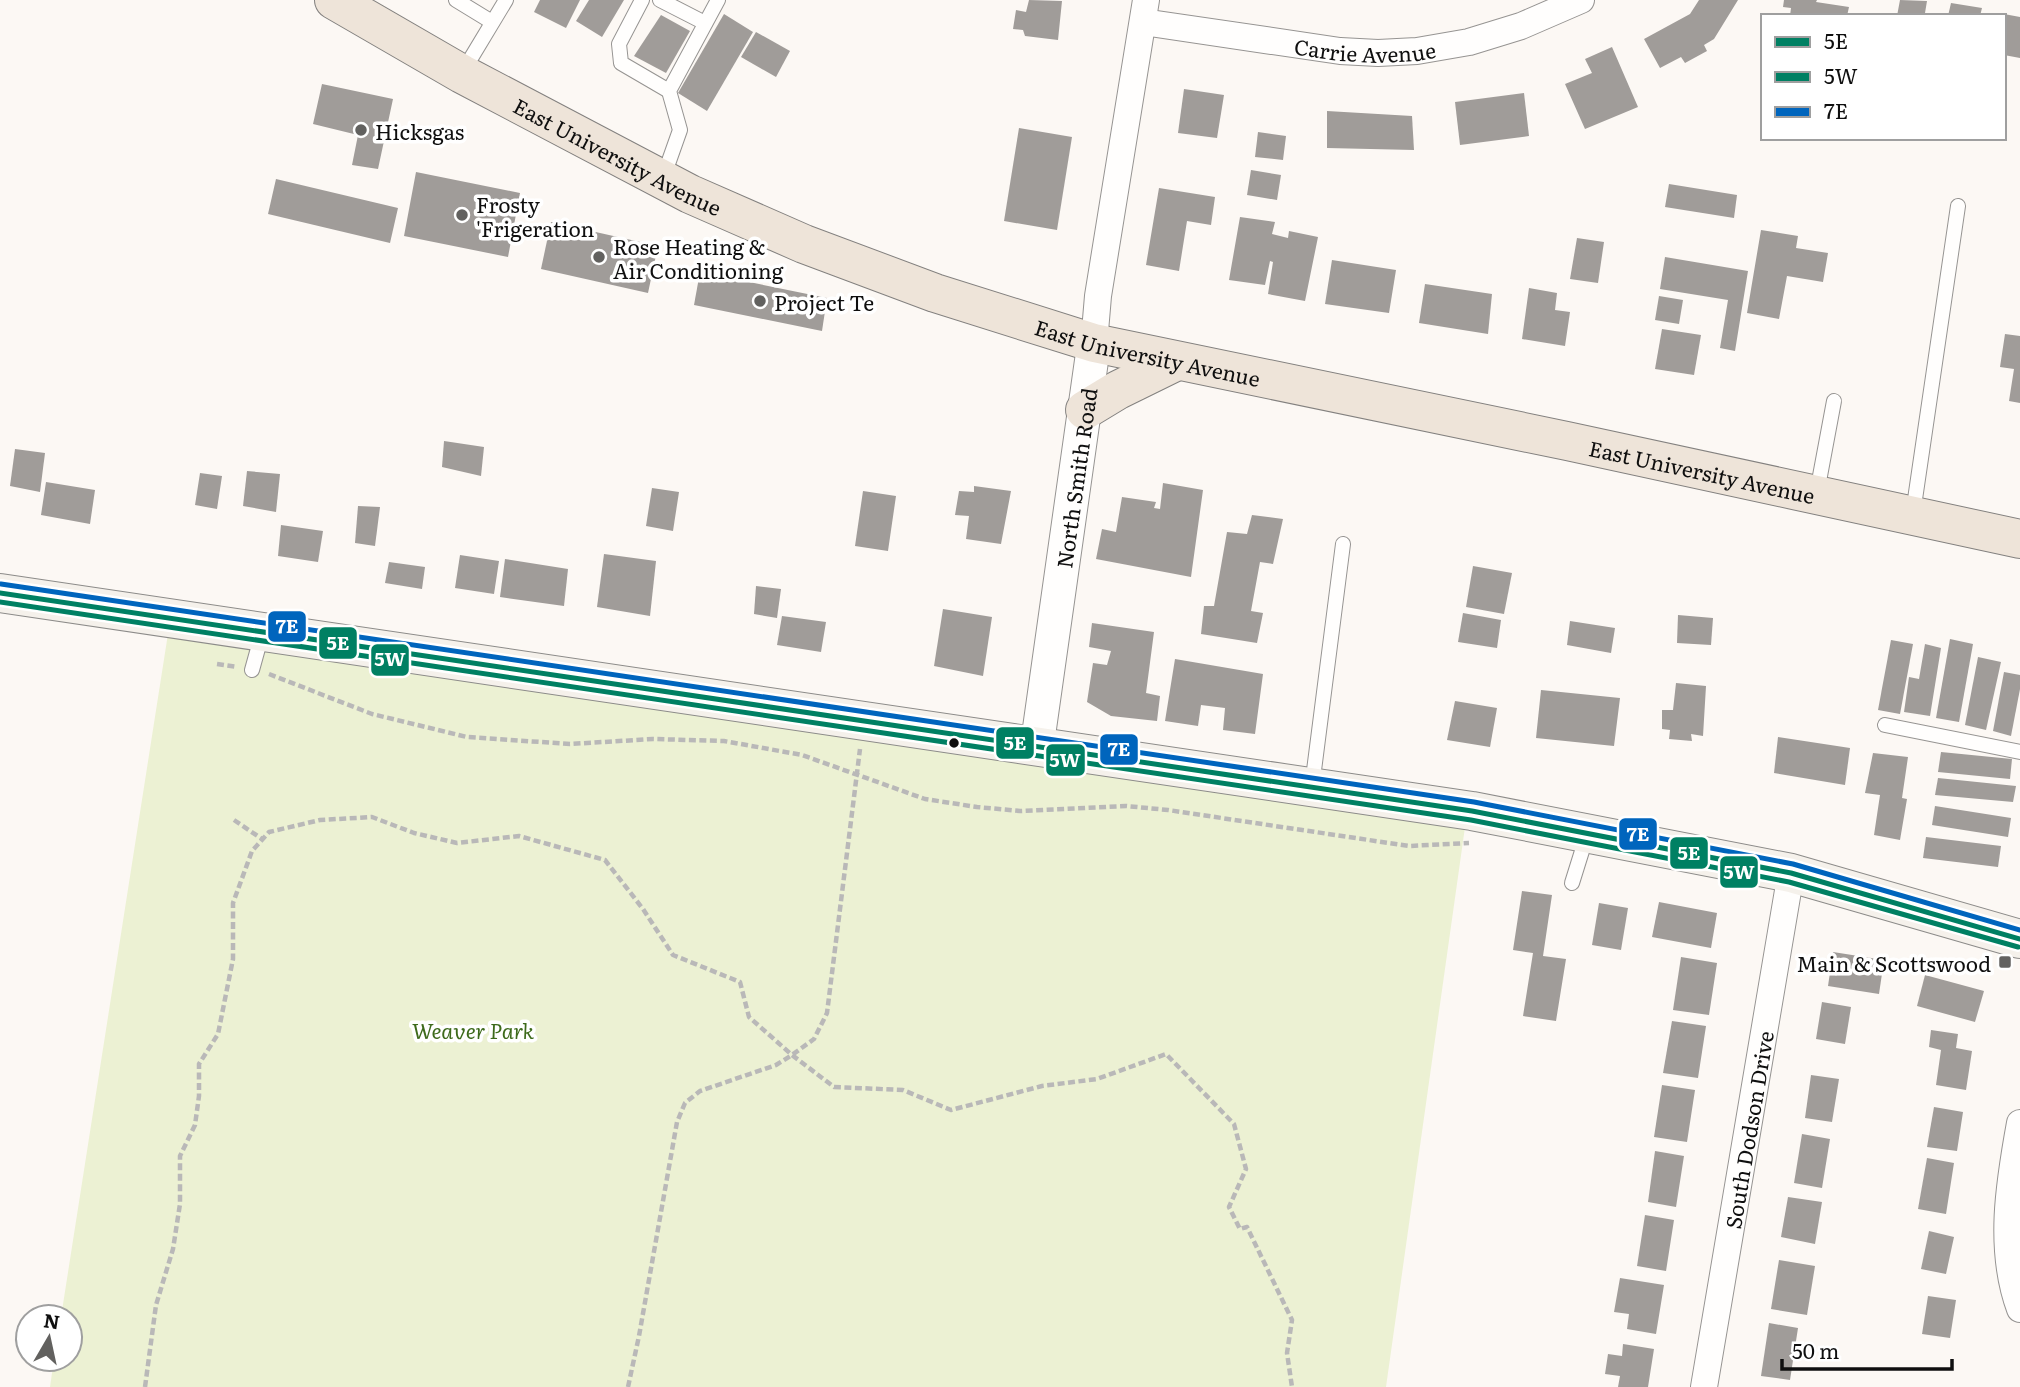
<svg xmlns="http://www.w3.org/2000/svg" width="2020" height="1387" font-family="Literata,serif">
  <rect width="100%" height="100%" fill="#fcf8f4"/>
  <!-- green -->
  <polygon fill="#ecf1d3" points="170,621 1466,820 1386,1387 50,1387 54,1359 70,1359 70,1317 61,1317"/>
  <!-- building -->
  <g fill="#a09c99">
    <polygon points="540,0 580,0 566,28 534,12"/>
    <polygon points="589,0 624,0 602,37 576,21"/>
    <polygon points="1029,0 1062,1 1058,40 1025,36 1023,30 1013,29 1016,10 1026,12"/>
    <polygon points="1699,0 1738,0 1714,39 1704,45 1707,51 1685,63 1681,57 1660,68 1644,39 1690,14"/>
    <polygon points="1784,0 1817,0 1816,2 1849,7 1847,16 1790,16 1791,8 1783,7"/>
    <polygon points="1900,0 1927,1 1925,13 1933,16 1897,16"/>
    <polygon points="1951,3 1982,8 1980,16 1948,16"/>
    <polygon points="724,14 753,32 707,111 678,93"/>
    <polygon points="2004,14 2020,17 2020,58 2004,55"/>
    <polygon points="661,15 690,31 666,73 634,56"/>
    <polygon points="756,32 790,51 776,77 741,57"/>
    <polygon points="1612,47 1638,107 1585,129 1565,84 1592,73 1585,59"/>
    <polygon points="322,84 393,99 378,169 352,165 358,135 313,124"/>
    <polygon points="1184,89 1224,95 1217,138 1178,133"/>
    <polygon points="1524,93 1529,136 1460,145 1455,102"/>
    <polygon points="1327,111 1412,116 1414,150 1327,148"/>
    <polygon points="1019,128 1072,137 1057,230 1004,221"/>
    <polygon points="1258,132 1286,136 1283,160 1255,157"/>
    <polygon points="1251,170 1281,175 1277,200 1247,195"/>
    <polygon points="416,172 520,193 508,257 404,236"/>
    <polygon points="276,179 398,208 390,243 268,214"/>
    <polygon points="1669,184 1737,195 1734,218 1665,207"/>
    <polygon points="1159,188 1215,197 1211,225 1187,221 1179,271 1146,265"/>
    <polygon points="1240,217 1275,222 1272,234 1288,238 1289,231 1318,237 1305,301 1268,294 1273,262 1270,261 1265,285 1229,280"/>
    <polygon points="551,222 658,246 648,293 541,269"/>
    <polygon points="1761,230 1798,236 1796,248 1828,253 1823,282 1787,276 1779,319 1747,313"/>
    <polygon points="1577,238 1604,242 1598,283 1570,279"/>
    <polygon points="1665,257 1748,271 1735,351 1720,348 1728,300 1660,289"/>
    <polygon points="1332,260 1396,270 1389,313 1325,304"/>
    <polygon points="700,272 827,298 822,331 694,305"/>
    <polygon points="1425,284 1492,294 1488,334 1419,323"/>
    <polygon points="1529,288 1557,293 1555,310 1570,312 1565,346 1522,339"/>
    <polygon points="1659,296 1683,300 1679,324 1655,320"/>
    <polygon points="1662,329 1701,335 1694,375 1655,369"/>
    <polygon points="2005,334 2020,336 2020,403 2009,401 2014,369 2000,367"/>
    <polygon points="444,441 484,447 481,476 442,467"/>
    <polygon points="15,449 45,453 40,492 10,486"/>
    <polygon points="247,471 280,474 276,512 243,506"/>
    <polygon points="200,473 222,476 217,509 195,505"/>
    <polygon points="46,482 95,490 90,524 41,515"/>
    <polygon points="1163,483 1203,490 1191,577 1096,559 1102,529 1116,532 1122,497 1156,502 1154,508 1160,509"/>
    <polygon points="974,486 1011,491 1001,544 966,539 969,516 955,515 959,491 974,492"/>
    <polygon points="652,488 679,492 673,531 646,526"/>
    <polygon points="863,491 896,496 888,551 855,546"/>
    <polygon points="358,506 380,507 375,546 355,543"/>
    <polygon points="1252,515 1283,519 1273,564 1260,562 1251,611 1263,613 1257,643 1201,634 1204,606 1214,606 1227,532 1247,534"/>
    <polygon points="281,525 323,531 318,562 278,556"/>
    <polygon points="604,554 656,561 650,616 597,607"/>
    <polygon points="460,555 499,561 494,594 455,588"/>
    <polygon points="505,559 568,569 564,606 500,597"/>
    <polygon points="389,562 425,567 422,589 385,583"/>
    <polygon points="1473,566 1512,573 1504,614 1466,607"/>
    <polygon points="756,586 781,589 777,618 754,614"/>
    <polygon points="943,609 992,617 983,676 934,666"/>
    <polygon points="1463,613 1501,620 1497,648 1458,642"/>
    <polygon points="1678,615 1713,618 1711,645 1677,643"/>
    <polygon points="782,616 826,622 821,652 777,645"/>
    <polygon points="1570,621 1615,628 1611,653 1567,645"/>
    <polygon points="1092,623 1154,632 1146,693 1160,696 1157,721 1111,716 1087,702 1093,663 1107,665 1111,651 1089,647"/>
    <polygon points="1950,639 1973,644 1959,722 1936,718"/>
    <polygon points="1891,640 1913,644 1900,714 1878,710"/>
    <polygon points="1925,644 1941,648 1930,716 1904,712 1909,677 1919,679"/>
    <polygon points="1978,657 2001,662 1986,730 1965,725"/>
    <polygon points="1175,659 1263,674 1255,734 1223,730 1225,708 1201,705 1198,726 1165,721"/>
    <polygon points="2004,672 2020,675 2020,689 2011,736 1993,731"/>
    <polygon points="1676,683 1706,686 1703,736 1691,734 1692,741 1669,739 1670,730 1662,729 1662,710 1673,710"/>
    <polygon points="1541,690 1620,698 1614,746 1536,738"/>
    <polygon points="1455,701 1497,708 1490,747 1447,740"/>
    <polygon points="1778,737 1850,748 1845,785 1774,773"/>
    <polygon points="1941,752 2012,759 2010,779 1938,772"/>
    <polygon points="1873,753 1908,757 1902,798 1907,799 1900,840 1874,835 1880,795 1865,793"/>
    <polygon points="1938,778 2016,786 2013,802 1935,795"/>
    <polygon points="1935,806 2011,818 2008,837 1932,825"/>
    <polygon points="1926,837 2001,846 1998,867 1923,858"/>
    <polygon points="1522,891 1552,895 1543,956 1566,959 1556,1021 1523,1016 1533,953 1513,950"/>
    <polygon points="1659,902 1717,913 1711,948 1652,937"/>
    <polygon points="1599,903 1628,908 1621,950 1592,945"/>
    <polygon points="1833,952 1884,960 1879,994 1828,986"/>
    <polygon points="1681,957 1717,963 1709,1015 1673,1010"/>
    <polygon points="1925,975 1984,991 1975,1022 1917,1006"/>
    <polygon points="1822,1002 1851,1007 1845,1044 1816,1039"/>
    <polygon points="1672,1021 1706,1026 1698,1078 1663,1073"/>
    <polygon points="1931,1030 1958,1034 1956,1048 1972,1051 1966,1090 1936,1085 1941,1050 1929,1047"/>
    <polygon points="1811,1075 1839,1079 1832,1122 1805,1118"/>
    <polygon points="1662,1085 1695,1090 1687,1142 1654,1137"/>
    <polygon points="1934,1107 1963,1112 1957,1151 1927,1147"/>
    <polygon points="1802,1134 1830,1139 1822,1188 1794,1183"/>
    <polygon points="1655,1151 1684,1156 1676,1207 1648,1202"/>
    <polygon points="1927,1158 1954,1163 1946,1214 1918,1209"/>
    <polygon points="1788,1197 1822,1202 1815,1244 1781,1237"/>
    <polygon points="1645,1215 1674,1220 1666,1271 1637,1266"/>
    <polygon points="1929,1231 1954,1237 1946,1274 1921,1269"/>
    <polygon points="1779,1260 1815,1266 1807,1315 1771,1309"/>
    <polygon points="1620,1278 1664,1285 1656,1334 1627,1329 1629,1314 1614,1312"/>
    <polygon points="1928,1296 1956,1300 1950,1338 1922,1334"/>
    <polygon points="1769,1323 1798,1328 1790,1380 1761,1376"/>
    <polygon points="1623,1344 1654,1349 1648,1387 1618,1387 1620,1376 1605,1374 1608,1354 1622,1356"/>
  </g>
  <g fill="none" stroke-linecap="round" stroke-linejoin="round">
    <defs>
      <g id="service">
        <polyline points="456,0 492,22"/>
        <polyline points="642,0 619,44 621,63 669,91"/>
        <polyline points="660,0 705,23"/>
        <polyline points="462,73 506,0"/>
        <polyline points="663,178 680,130 669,91 718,0"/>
        <polyline points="1817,492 1834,401"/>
        <polyline points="1913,513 1958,206"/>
        <polyline points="252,670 262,634"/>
        <polyline points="1885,725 2020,752"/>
        <polyline points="1312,786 1343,544"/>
        <polyline points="1572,883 1587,835"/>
      </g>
      <g id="minor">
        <path id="s1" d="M1143 22 1340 51 1378 53 1417 51 1469 42 1521 26 1581 0"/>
        <polyline points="1094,343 1098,296 1146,0"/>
        <path d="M2020 1123C2009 1183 1998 1250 2020 1309"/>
        <path id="s2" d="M1704 1387 1791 873"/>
      </g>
      <g id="tertiary">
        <path id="s3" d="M1037 746 1094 343"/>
      </g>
      <polyline id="secondary" points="0,593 1472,811 1791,873 2020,939"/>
      <g id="primary">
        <path id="s4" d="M334 0 462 74 690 194 804 244 935 293 1094 343 1567 441 2020 539"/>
        <polyline points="1085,410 1118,390 1177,361"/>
      </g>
    </defs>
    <!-- service casing -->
    <use href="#service" stroke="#969492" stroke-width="16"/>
    <!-- minor casing -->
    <use href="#minor" stroke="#969492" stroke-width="28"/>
    <!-- tertiary casing -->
    <use href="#tertiary" stroke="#969492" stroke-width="35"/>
    <!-- secondary casing -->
    <use href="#secondary" stroke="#8c8b89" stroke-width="40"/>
    <!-- primary casing -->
    <use href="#primary" stroke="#83817f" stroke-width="40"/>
    <!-- path -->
    <g stroke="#b9b8b8" stroke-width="4.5" stroke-dasharray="7 3.5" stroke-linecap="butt">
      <polyline points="217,664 237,667"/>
      <polyline points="269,674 372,714 467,737 570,744 653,739 724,741 802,755 925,799 977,807 1020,811 1126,806 1168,810 1409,846 1469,843"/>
      <polyline points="234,820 262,839"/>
      <polyline points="145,1387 156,1305 173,1249 180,1204 180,1156 195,1125 199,1096 199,1064 218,1034 233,959 233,903 252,851 269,832 320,820 372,817 414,833 457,843 519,836 605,860 643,909 673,955 740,982 749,1017 792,1055 834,1087 903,1090 951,1110 1042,1086 1097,1079 1166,1054 1234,1124 1246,1169 1229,1207 1240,1229 1247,1227 1292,1320 1287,1353 1292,1387"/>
      <polyline points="628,1387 639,1336 677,1122 685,1103 700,1091 776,1065 792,1055 814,1039 827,1013 860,749"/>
    </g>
    <!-- service -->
    <use href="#service" stroke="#fffefd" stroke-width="14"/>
    <!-- minor -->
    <use href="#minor" stroke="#fffefd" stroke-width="26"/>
    <!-- tertiary -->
    <use href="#tertiary" stroke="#fffefd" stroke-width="33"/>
    <!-- secondary -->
    <use href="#secondary" stroke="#f5f1eb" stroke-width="38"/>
    <!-- primary -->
    <use href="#primary" stroke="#eee4d9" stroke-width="38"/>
    <defs>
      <polyline id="bus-1" points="0,593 1472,811 1791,873 2020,939"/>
      <polyline id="bus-2" points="0,602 1471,820 1789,882 2018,947"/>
      <polyline id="bus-3" points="1,584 1474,802 1793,864 2020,930"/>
    </defs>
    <!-- bus-1 casing -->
    <use href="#bus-1" stroke="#fff" stroke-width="10"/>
    <!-- bus-2 casing -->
    <use href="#bus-2" stroke="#fff" stroke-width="10"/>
    <!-- bus-3 casing -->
    <use href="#bus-3" stroke="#fff" stroke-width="10"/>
    <!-- bus-1 -->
    <use href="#bus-1" stroke="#008063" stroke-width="5"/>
    <!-- bus-2 -->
    <use href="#bus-2" stroke="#008063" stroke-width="5"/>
    <!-- bus-3 -->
    <use href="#bus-3" stroke="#0065bd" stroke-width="5"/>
  </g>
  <!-- markers -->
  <g fill="#62615f" stroke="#fff" stroke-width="2.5">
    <circle cx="361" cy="130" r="7"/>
    <circle cx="462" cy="215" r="7"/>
    <circle cx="599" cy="257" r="7"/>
    <circle cx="760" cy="301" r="7"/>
    <rect x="1998" y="955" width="14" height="14" rx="3.5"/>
  </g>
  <circle fill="#0f0f0f" stroke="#fff" stroke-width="2.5" cx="954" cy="743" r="6"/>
  <g text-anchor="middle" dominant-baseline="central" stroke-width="7" stroke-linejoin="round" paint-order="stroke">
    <!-- street labels -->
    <g font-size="21" fill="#0f0f0f" stroke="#fff">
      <text stroke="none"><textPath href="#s1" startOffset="224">Carrie Avenue</textPath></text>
      <text stroke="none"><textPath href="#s4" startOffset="324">East University Avenue</textPath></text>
      <text stroke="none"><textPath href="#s4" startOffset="891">East University Avenue</textPath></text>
      <text stroke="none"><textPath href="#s4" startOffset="1458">East University Avenue</textPath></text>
      <text stroke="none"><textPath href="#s3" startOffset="271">North Smith Road</textPath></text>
      <text stroke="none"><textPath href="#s2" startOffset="261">South Dodson Drive</textPath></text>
    </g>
    <!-- poi labels -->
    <g font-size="21" fill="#0f0f0f" stroke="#fff" text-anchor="start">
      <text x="375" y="130">Hicksgas</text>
      <text x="476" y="203">Frosty<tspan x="476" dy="24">'Frigeration</tspan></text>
      <text x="613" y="245">Rose Heating &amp;<tspan x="613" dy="24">Air Conditioning</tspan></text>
      <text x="774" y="301">Project Te</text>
      <text x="1991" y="962" text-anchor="end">Main &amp; Scottswood</text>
    </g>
    <!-- park labels -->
    <g font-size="21" font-style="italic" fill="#3d6a1b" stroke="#fff">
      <text x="473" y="1029">Weaver Park</text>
    </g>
  </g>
  <g stroke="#fff" stroke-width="2.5">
    <rect x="267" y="610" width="40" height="33" rx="7" fill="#0065bd"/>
    <rect x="318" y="626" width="40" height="34" rx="7" fill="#008063"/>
    <rect x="370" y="643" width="40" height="34" rx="7" fill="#008063"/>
    <rect x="995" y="726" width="40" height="34" rx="7" fill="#008063"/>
    <rect x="1099" y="733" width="40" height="33" rx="7" fill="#0065bd"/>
    <rect x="1045" y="743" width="41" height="34" rx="7" fill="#008063"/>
    <rect x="1618" y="817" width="40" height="34" rx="7" fill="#0065bd"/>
    <rect x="1669" y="836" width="40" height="34" rx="7" fill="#008063"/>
    <rect x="1719" y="855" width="40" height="34" rx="7" fill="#008063"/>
  </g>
  <g font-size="19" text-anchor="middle" font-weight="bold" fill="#fff">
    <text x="287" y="633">7E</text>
    <text x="338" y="650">5E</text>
    <text x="390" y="666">5W</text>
    <text x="1015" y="750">5E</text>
    <text x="1119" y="756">7E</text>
    <text x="1065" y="767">5W</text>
    <text x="1638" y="841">7E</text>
    <text x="1689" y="860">5E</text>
    <text x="1739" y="879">5W</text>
  </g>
  <!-- legend -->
  <rect x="1761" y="14" width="245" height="126" fill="#ffffff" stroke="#9f9f9f" stroke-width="2"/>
  <rect x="1775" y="37" width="35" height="10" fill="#008063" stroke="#9f9f9f" stroke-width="2"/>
  <text x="1824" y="49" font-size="21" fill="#0f0f0f">5E</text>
  <rect x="1775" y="72" width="35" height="10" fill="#008063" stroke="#9f9f9f" stroke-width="2"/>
  <text x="1824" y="84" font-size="21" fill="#0f0f0f">5W</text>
  <rect x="1775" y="107" width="35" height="10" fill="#0065bd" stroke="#9f9f9f" stroke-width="2"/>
  <text x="1824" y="119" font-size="21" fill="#0f0f0f">7E</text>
  <!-- north arrow -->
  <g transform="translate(49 1338) rotate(9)"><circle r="33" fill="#ffffff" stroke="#9f9f9f" stroke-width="2"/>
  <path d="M0-5L12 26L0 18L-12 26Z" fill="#62615f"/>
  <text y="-10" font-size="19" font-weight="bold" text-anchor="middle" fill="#0f0f0f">N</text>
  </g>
  <!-- scale -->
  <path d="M1782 1359v10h170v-10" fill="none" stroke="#0f0f0f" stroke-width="3.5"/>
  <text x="1792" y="1359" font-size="21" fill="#0f0f0f" stroke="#ffffff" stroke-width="5" paint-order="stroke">50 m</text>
</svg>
